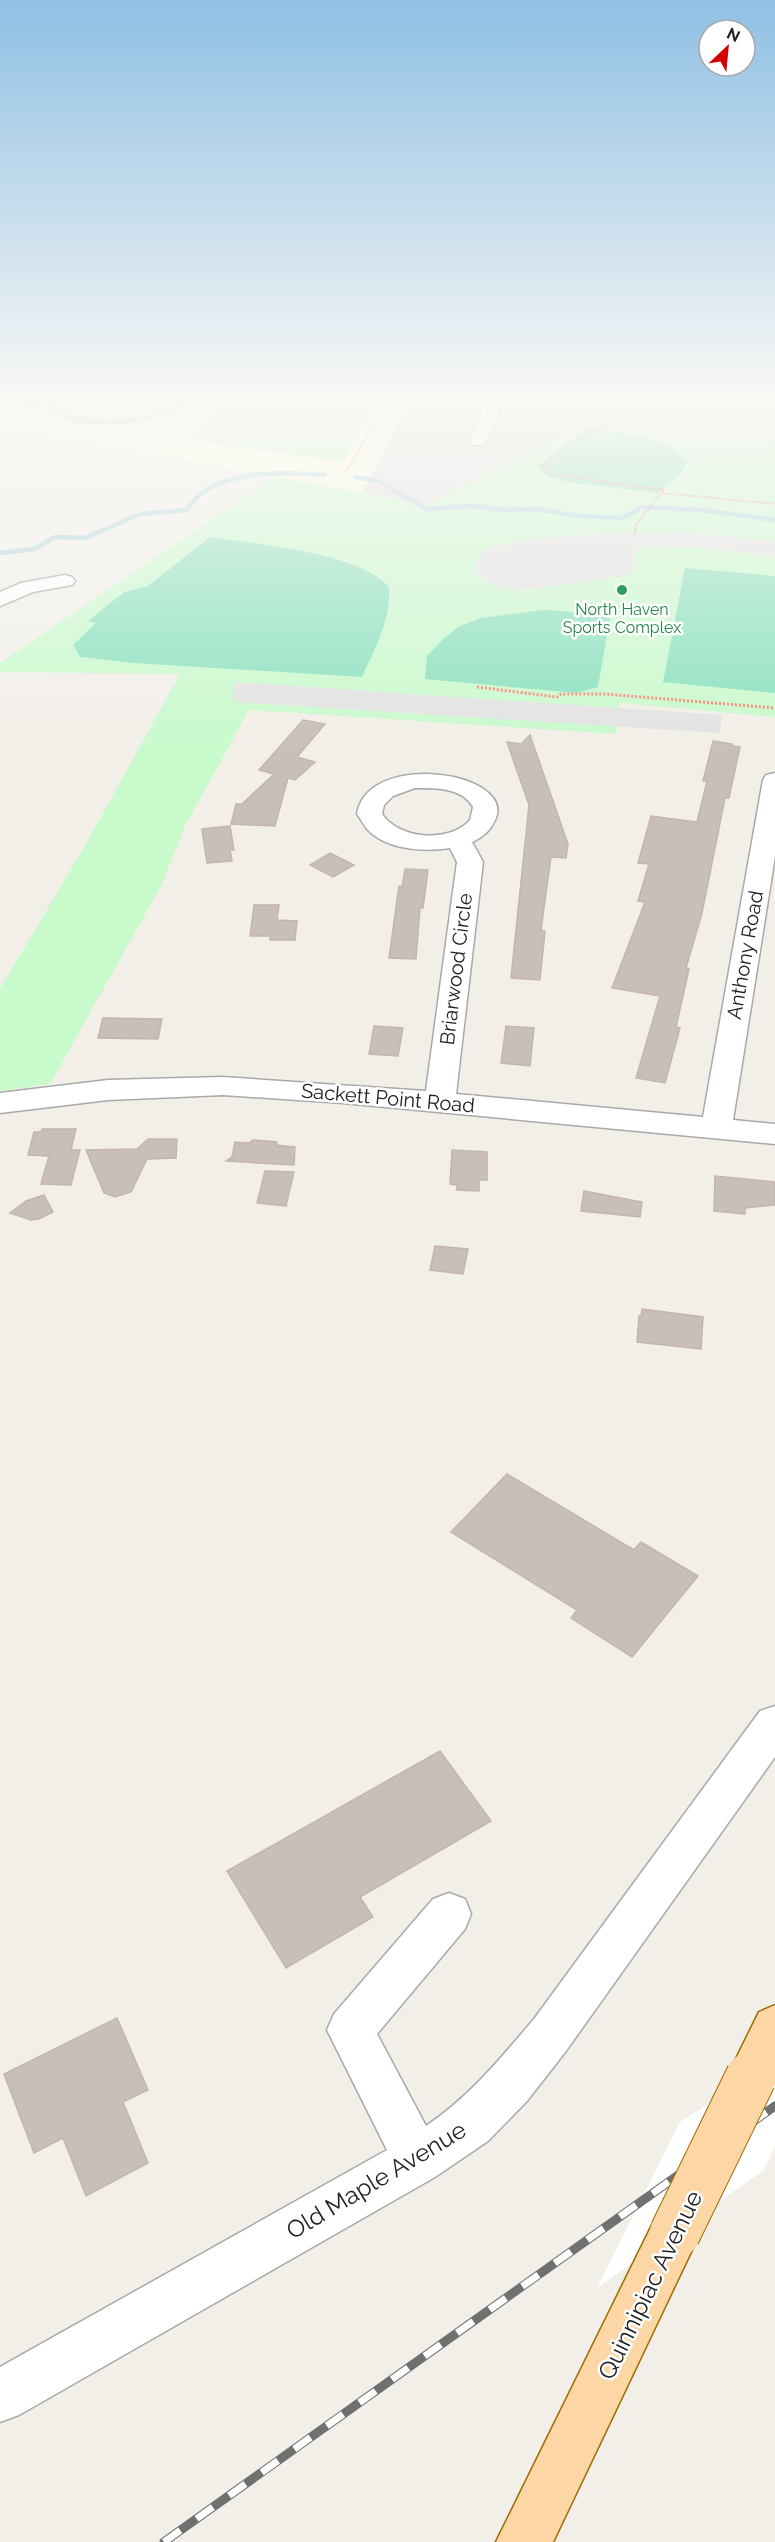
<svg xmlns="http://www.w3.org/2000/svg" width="775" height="2542" font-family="Raleway,sans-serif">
  <rect width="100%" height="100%" fill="#f2efe9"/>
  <!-- residential -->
  <polygon fill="#e0dfdf" points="413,397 637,397 427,505 362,493"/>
  <!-- education -->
  <polygon fill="#ffffe5" points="0,397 413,397 362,493 0,425"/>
  <!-- park -->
  <g fill="#c8facc">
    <polygon points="230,397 382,397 343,462 189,440"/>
    <polygon points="637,397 775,397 775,717 620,703 616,734 249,710 185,826 161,886 50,1084 0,1091 0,989 86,844 180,674 0,672 0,663 275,477 427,505"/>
  </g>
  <!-- pitch -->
  <g fill="#88e0be">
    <path d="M32 397H53C57 427 137 419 158 412 167 408 175 403 182 397H196C164 426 73 439 41 404L33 411 17 409Z"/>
    <path d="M588 428C615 432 673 436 688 462L680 475 658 493 573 483 548 477 537 466Z"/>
    <path d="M210 537C255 544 359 552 389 587 391 620 375 648 362 677L134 663 80 657 73 645 96 623 88 621 124 592 148 586Z"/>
    <polygon points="685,568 775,576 775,693 663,682"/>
    <polygon points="543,610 564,611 610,618 598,687 577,693 425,679 427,656 444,638 458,627 480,618"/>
  </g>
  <!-- parking -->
  <g fill="#e2e2e2">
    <polygon points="627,532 690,533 775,541 775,557 713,549 646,546 637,549 632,573 623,576 527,590 505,588 489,583 475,572 477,561 487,548 538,538"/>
    <polygon points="235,682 722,715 720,733 233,702"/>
  </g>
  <!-- pier -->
  <polygon fill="#fff" points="775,2062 775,2145 764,2170 597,2288 680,2122"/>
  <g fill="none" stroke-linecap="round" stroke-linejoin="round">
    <!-- stream -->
    <g stroke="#aad3df" stroke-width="4.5">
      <polyline points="355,477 378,481 427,509 473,506 503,510 538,509 577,516 623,518 641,507 701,510 775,520"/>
      <path d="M0 553 34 549 55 537 85 538 140 514 186 510C192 503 198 495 206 490 239 470 288 472 325 475"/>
    </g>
  </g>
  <!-- building -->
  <g fill="#c7bfb8" stroke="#c4b6ab" stroke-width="1.5">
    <polygon points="303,720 325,724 297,757 315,762 295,780 288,778 275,826 231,824 236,804 242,804 274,774 259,770"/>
    <polygon points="530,735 568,844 566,858 551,857 541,930 545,931 540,980 511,978 529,805 507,742 521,744"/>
    <polygon points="713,741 732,744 732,746 740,747 729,798 725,798 702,913 686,968 689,969 676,1027 680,1028 665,1083 636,1078 660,996 612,988 645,902 638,901 649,864 638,863 651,816 697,822 707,781 703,781"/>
    <polygon points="230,826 234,850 230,850 232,861 207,863 202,829"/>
    <polygon points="330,853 354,865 333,877 310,865"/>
    <polygon points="405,869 428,870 423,908 420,908 416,959 389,958 399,886 402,887"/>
    <polygon points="254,905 279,905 277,920 297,921 295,940 270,940 270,936 250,936"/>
    <polygon points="103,1018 162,1019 158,1039 98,1038"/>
    <polygon points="374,1026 403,1028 398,1056 369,1054"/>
    <polygon points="506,1026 534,1028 530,1066 501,1063"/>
    <polygon points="42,1129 76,1129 71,1150 80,1150 71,1185 41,1184 49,1156 28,1155 34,1132 41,1132"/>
    <polygon points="148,1139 177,1139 176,1158 147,1159 131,1192 115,1197 104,1193 86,1150 137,1149"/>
    <polygon points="253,1140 277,1142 276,1145 295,1147 294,1165 226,1161 232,1157 235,1142 249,1143"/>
    <polygon points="452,1150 487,1152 487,1180 479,1180 479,1191 457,1190 457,1185 450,1184"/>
    <polygon points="265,1171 294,1172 286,1206 257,1203"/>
    <polygon points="715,1176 775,1182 775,1205 745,1208 745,1214 714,1211"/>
    <polygon points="584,1191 642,1202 640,1217 581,1211"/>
    <polygon points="44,1195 53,1212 39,1219 31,1220 10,1213 26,1201"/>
    <polygon points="435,1246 468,1249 463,1274 430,1270"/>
    <polygon points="642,1309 703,1317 701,1349 637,1342 639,1316 641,1316"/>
    <polygon points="507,1474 634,1550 641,1542 698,1576 632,1657 571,1618 577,1610 451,1532"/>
    <polygon points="440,1751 491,1821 360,1897 373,1917 286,1968 227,1871"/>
    <polygon points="117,2018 148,2090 123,2102 148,2163 86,2196 63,2138 34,2153 4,2074"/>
  </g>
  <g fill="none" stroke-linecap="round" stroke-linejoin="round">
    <defs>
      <g id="minor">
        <polygon points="488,397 506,397 485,445 473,445 470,441"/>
        <polygon points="65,575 72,577 75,581 72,585 33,592 0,606 0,592 21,583"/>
        <path d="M775 773V856L733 1120 775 1124V1144L343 1103 223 1095 108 1100 0 1113V1093L108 1080 223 1077 426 1091 457 862 450 848C425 852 387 850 368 830 364 826 361 819 357 814 367 749 518 772 495 820 491 830 482 838 472 842L483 862 456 1094 703 1117 763 780 766 775ZM415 788C434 788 462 787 473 807L470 820C450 843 400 840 382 814L384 805 393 796Z"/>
        <path d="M775 1706V1757L566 2051 527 2101 488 2141 435 2177 19 2415 0 2422V2367L387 2150 327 2030 334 2014 433 1899 449 1893 465 1899 471 1914 465 1929 377 2034 426 2126C471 2095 499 2060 534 2019L760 1711Z"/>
      </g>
      <g id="major">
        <polygon points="775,2005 775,2079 768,2094 751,2101 734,2094 727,2077 759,2012"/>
        <polygon points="675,2208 693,2215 700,2233 553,2542 496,2542 657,2215"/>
      </g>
    </defs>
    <!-- minor casing -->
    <use href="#minor" stroke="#a9a9a9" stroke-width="3"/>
    <!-- major casing -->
    <use href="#major" stroke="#a06b00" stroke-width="3"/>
    <!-- path-far1 -->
    <g stroke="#fa8072" stroke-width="2" stroke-dasharray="1.5 1.5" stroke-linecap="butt">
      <polyline points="347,470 389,397"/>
      <polyline points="662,493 775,504"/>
      <polyline points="634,535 637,523 664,490 555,475 543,465 594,430 665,397"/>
    </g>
    <!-- path -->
    <polyline stroke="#fa8072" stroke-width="3" stroke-dasharray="2 2" stroke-linecap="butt" points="477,687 557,697 561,694 605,694 775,708"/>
    <!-- minor -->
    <use href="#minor" fill="#fff" fill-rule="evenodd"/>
    <!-- major -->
    <use href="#major" fill="#fcd6a4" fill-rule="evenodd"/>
    <defs>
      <polyline id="rail" points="164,2542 775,2106"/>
    </defs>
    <!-- rail casing -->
    <use href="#rail" stroke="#707070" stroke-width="9"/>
    <!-- rail -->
    <use href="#rail" stroke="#fff" stroke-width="7" stroke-dasharray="20" stroke-linecap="butt"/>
    <defs>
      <polyline id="major-bridge" points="675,2233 751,2077"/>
    </defs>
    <!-- major-bridge casing -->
    <use href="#major-bridge" stroke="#a06b00" stroke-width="52" stroke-linecap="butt"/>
    <!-- major-bridge -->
    <use href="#major-bridge" stroke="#fcd6a4" stroke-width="50"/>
  </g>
  <!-- sky -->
  <linearGradient id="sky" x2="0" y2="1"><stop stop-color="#8fc0e4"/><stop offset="0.53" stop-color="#f9f8f5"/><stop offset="1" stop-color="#f9f8f5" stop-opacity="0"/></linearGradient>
  <rect width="775" height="752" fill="url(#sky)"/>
  <!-- markers -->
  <circle fill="#2e9e5b" stroke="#fff" stroke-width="2" cx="622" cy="590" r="6"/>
  <g text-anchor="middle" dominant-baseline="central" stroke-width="5" stroke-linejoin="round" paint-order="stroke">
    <!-- far-leisure labels -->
    <g font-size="16" fill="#27864d" stroke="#fff">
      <text x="622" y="609">North Haven<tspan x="622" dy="18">Sports Complex</tspan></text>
    </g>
    <!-- street labels -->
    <g font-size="20" fill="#222" stroke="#fff">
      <text transform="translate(745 955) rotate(-80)">Anthony Road</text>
      <text transform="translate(456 969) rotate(-83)">Briarwood Circle</text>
      <text transform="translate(388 1098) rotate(5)">Sackett Point Road</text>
    </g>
    <!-- near-street labels -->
    <g font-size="24" fill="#222" stroke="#fff">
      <text transform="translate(376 2180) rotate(-31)">Old Maple Avenue</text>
      <text transform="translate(650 2285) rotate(-64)">Quinnipiac Avenue</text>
    </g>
  </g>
  <!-- north arrow -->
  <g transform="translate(727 48) rotate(26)"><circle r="28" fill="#ffffff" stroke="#a7a7a7" stroke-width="1.5"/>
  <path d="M0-4.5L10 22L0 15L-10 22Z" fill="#d40000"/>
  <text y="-9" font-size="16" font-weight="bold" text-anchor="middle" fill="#222222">N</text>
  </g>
</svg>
